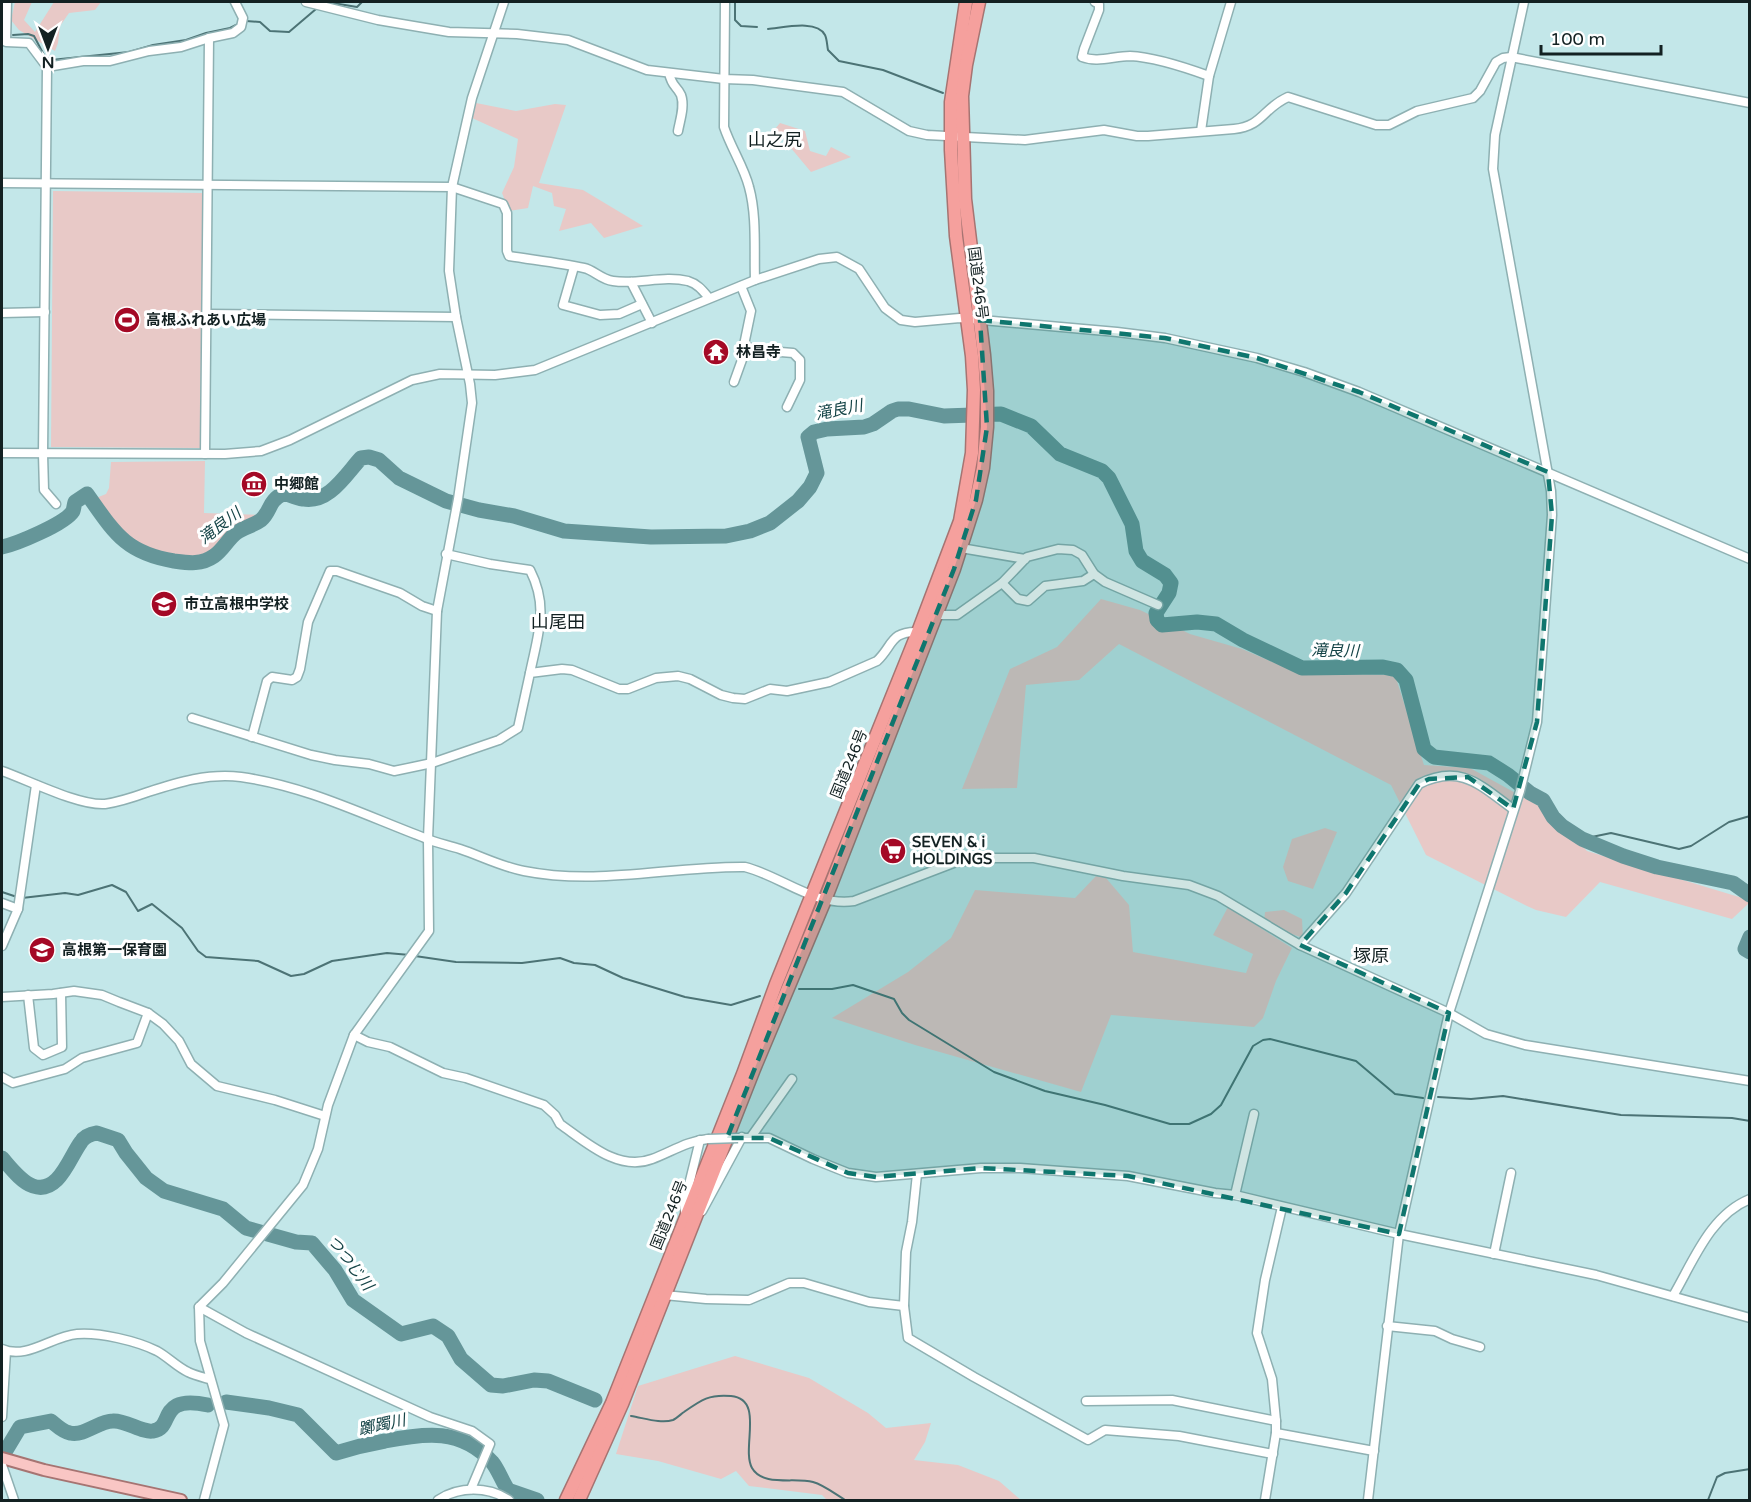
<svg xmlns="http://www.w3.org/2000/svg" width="1751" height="1502" font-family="'Varela Round','Noto Sans JP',sans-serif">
  <rect width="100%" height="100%" fill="#c3e7e9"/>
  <!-- green -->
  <g fill="#e8c9c7">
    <polygon points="15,2 32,2 24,20 35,32 54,2 101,2 95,10 69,13 60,26 58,43 55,51 19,30 11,20"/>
    <polygon points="476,103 516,111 555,104 566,105 539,183 583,190 643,226 604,238 591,223 559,231 566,209 554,206 552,193 533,186 528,208 509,211 502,193 514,167 518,139 472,118"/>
    <polygon points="780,123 805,131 810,151 826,156 831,147 851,157 811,172 775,129"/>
    <polygon points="53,191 203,193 200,448 51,447"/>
    <polygon points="205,461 204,513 260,515 231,531 216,546 202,556 193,558 154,552 137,546 125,539 108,521 96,498 106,494 109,488 111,462"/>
    <polygon points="1101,599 1140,610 1190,634 1242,649 1299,673 1395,675 1424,765 1470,768 1550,812 1587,851 1749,900 1749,903 1732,919 1600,882 1566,917 1536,910 1527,906 1426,855 1391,785 1119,644 1079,680 1026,685 1017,788 962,789 1010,669 1057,647"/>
    <polygon points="1325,828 1337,832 1313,889 1288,881 1283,867 1292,839"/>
    <polygon points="1096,876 1106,878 1129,905 1133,952 1246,973 1253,954 1213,935 1228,907 1292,948 1276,981 1263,1018 1254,1027 1111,1015 1081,1092 915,1045 832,1018 908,972 951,938 975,890 1075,898"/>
    <polygon points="1284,910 1302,919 1303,938 1278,929 1264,922 1265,912"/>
    <polygon points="735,1356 809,1378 868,1413 886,1428 931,1423 925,1442 914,1460 958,1465 999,1481 1021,1500 827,1500 822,1495 749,1486 736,1471 721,1479 658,1461 616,1454 638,1386"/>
  </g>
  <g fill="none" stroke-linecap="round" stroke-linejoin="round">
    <!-- stream -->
    <g stroke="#4c7375" stroke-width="2">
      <polyline points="327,2 357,7 362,2"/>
      <polyline points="735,2 735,20 741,26 757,27"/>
      <polyline points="246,21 260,22 270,31 289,32 316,9"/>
      <path d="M768 29C782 28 817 19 825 35 827 39 827 45 828 50L839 61 883 70 943 93"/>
      <polyline points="13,35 28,34 34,36 45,57 51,60 129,52 153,45 186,40 206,33 230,28 238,24"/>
      <polyline points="1582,839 1611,833 1679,849 1691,846 1729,822 1750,816"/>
      <polyline points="2,892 17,897"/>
      <polyline points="22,898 65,893 78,895 112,885 126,892 138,911 152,904 182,928 198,951 206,957 258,961 291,976 304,974 332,961 387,953 410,955"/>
      <polyline points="415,956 456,962 522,963 560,958 574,963 595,965 623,978 685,997 731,1005 760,996"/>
      <polyline points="799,989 832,989 853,985 894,999 902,1013 909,1020 994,1072 1045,1091 1105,1105 1170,1124 1189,1124 1211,1114 1221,1105 1253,1046 1263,1040 1270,1039 1356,1061 1395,1094 1423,1098"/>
      <polyline points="1438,1097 1471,1099 1503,1096 1621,1115 1732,1118 1750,1121"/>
      <path d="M631 1416C644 1418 661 1424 673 1420 677 1418 681 1414 684 1412 701 1400 709 1394 731 1396 765 1399 741 1448 752 1468 763 1487 795 1477 813 1482 824 1485 835 1494 845 1500"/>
      <polyline points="1708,1500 1717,1477 1725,1473 1750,1469"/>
    </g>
    <!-- river -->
    <g stroke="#659699" stroke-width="15">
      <path d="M2 547C16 544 65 524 73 511 74 508 74 505 75 502L87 494C114 532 125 553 174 561 189 563 201 565 214 556 223 550 228 539 236 533 244 527 253 526 261 520 272 510 267 502 284 493 290 495 297 498 303 499 329 504 346 474 361 458L369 457 379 460 399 478 446 501 479 510 514 516 564 531 651 537 726 536 750 531 770 523 798 501 810 487 817 473 808 437 814 432 827 429 864 427 873 424 892 411 898 409H909L944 416 1001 414 1031 426 1060 454 1102 471 1109 478 1132 524 1136 551 1142 561 1165 575 1171 583 1169 593 1156 613 1157 620 1162 625 1197 622 1216 624 1243 640 1302 668 1383 667 1397 670 1406 680 1424 749 1434 757 1489 763 1508 775 1530 793 1543 800 1553 817 1562 826 1582 839 1623 856 1657 867 1733 883 1750 895"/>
      <polyline points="1750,937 1745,949 1750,952"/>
      <path d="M2 1158C10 1167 21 1182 33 1186 59 1195 70 1156 81 1142 84 1137 91 1134 97 1133L118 1140 126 1153 146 1178 164 1191 223 1209 246 1228 296 1242 312 1243 335 1270 353 1300 401 1334 433 1326 448 1336 461 1359 491 1385 503 1386 534 1380 548 1381 595 1400"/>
      <path d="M226 1402 269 1408 298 1415 336 1453C352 1448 368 1444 385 1441 425 1433 461 1428 492 1462 498 1469 502 1481 508 1490L537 1500"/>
      <path d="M5 1452 20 1427 51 1421C56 1425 63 1432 70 1433 86 1436 98 1421 113 1421 125 1420 143 1433 153 1431 175 1428 156 1394 208 1405"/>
    </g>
    <defs>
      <g id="minor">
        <polyline points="7,2 6,42 29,43 47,67 83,61 110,61 149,51 181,47 209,38 233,33 241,27 243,18 235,2"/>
        <path d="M306 2 378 20 449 32 517 34 568 40 647 70 724 79 753 80 843 92 909 131 927 135 1025 140 1104 130 1137 136H1148L1234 129C1263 126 1263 108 1288 97L1376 125H1389L1417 111 1473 98 1480 91 1496 62 1503 58 1511 57 1750 103"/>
        <path d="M725 2 724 127C731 148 744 167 749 187 757 216 754 250 755 280"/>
        <path d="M1095 2 1099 4V10L1084 49 1082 57C1097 63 1114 56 1130 56 1153 57 1187 68 1209 76"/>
        <polyline points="47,67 43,454 44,490 56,504"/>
        <path d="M669 73C672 87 676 85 681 95 685 106 680 120 678 131"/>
        <polyline points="1201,131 1209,76 1231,2"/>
        <path d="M2 183 452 187 503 204 507 213V251L509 256C534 260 560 263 584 268 594 270 600 279 613 281 638 285 663 275 688 281 698 284 703 291 709 298"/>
        <polyline points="574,267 563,305 600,315 619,314 642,304"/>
        <polyline points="631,282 652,323"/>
        <polyline points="741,286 751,311 744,345 755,350 793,353 800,360 800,380 787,407"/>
        <polyline points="2,313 45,312"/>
        <polyline points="208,314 456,317"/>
        <polyline points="734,382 743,357 744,345"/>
        <polyline points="2,453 225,454 261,451 290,440 412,380 440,374 495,375 535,370 755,280 819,259 837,257 859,269 885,308 901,320 915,322 960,318 1117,332 1165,338 1257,358 1304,372 1359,392 1750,559"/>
        <polyline points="205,454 209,38"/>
        <polyline points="961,548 1025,559"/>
        <path d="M446 554 490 564 530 570C549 607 538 634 530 673"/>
        <polyline points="1002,583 1018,599 1028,601 1045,586 1083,581 1094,574"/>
        <polyline points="936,615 957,615 1002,583 1027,557 1058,549 1073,550 1082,555 1094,574 1105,582 1158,605"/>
        <path d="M192 718 311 755 335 760 369 764 394 771 432 763 499 740 518 728 530 673 562 669 572 670 619 689H628L656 678 678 676 690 679 721 695 733 698 745 699 770 689 787 691 829 682 877 661C893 646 890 631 918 632"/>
        <polyline points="252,737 267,681 272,677 292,680 297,677 300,669 308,622 330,571 337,571 400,593 422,606 437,611"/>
        <path d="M2 771C28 780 79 806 105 804 119 802 134 797 148 792 179 782 208 773 241 777 306 786 364 815 425 838 436 843 448 845 460 849 481 856 502 867 524 871 599 886 670 866 745 867 781 876 815 907 854 901L956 862 995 858H1034L1123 876 1189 885 1218 896 1300 945 1449 1013 1486 1034 1525 1045 1750 1081"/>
        <polyline points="2,903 18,909"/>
        <path d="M1300 945 1346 893 1419 784C1461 763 1481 786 1513 809"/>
        <polyline points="2,946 18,909 36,785"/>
        <polyline points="28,995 34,1048 43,1055 62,1047 61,993"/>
        <polyline points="2,997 53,994 74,991 102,995 119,1002 148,1013 163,1024 179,1041 191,1064 217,1086 275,1100 325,1116"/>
        <path d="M354 1035 368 1042 390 1047 443 1073 466 1078 544 1105 555 1115 560 1124C586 1142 618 1172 652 1159 671 1152 687 1141 708 1139"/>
        <polyline points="2,1077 13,1083 65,1069 82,1058 137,1043 148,1013"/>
        <polyline points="751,1137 792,1079"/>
        <polyline points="738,1138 769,1138 813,1159 848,1173 876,1177 981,1168 1020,1168 1128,1176 1215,1193 1235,1195 1399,1234 1596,1275 1750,1318"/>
        <polyline points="917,1174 912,1222 906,1252 904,1306 908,1338 974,1377 1088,1440 1105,1430 1179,1436 1273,1454"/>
        <polyline points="1235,1195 1254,1114"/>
        <polyline points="702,1211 742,1137"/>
        <polyline points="686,1216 684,1205 700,1140"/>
        <polyline points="1494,1254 1511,1173"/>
        <polyline points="664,1295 706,1299 749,1300 789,1283 804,1283 869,1302 904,1306"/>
        <path d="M1673 1296C1693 1262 1710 1215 1750 1199"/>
        <polyline points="199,1307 246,1333 430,1417 472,1431 490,1444 471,1489"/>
        <polyline points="1387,1326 1435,1331 1452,1339 1480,1347"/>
        <path d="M2 1349C27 1360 52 1336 77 1334 99 1332 137 1341 157 1351 168 1357 177 1367 188 1372 194 1375 202 1377 209 1379"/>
        <polyline points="1086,1401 1172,1400 1276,1421"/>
        <polyline points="2,1417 6,1351"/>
        <polyline points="1276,1433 1374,1451"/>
        <polyline points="2,1465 14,1500"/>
        <polyline points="204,1500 224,1425 200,1341 199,1307 223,1283 303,1185 318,1149 328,1105 354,1035 429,931 428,839 437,611 458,499 472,403 470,384 456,317 449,271 452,187 472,98 504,2"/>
        <path d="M438 1500C459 1486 488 1486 509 1500"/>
        <polyline points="1265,1500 1276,1433 1276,1421 1272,1379 1257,1333 1265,1280 1282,1207"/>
        <polyline points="1368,1500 1399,1234 1449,1013 1520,791 1537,722 1552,515 1551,491 1493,169 1495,135 1524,2"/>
      </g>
      <polyline id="major" points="2,1458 44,1470 181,1500"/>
      <g id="highway">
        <polyline points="566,1500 612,1403 743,1074 776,984 918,632 960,521 972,453 974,390 972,356 956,236 951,150 951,102 966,2"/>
        <polyline points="579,1500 622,1404 754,1069 825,900 954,569 976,500 983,468 987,427 987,391 984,355 965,199 962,96 966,65 979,2"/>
      </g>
    </defs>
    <!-- minor casing -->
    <use href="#minor" stroke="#8eb0b2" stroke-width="11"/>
    <!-- major casing -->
    <use href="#major" stroke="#a67472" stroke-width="14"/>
    <!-- highway casing -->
    <use href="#highway" stroke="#a67472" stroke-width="15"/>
    <!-- minor -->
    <use href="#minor" stroke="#fff" stroke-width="8"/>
    <!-- major -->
    <use href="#major" stroke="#f9c6c4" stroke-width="10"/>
    <!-- highway -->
    <use href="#highway" stroke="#f5a09d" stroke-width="12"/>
    <defs>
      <polyline id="minor-bridge" points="708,1139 738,1138"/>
    </defs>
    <!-- minor-bridge casing -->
    <use href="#minor-bridge" stroke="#8eb0b2" stroke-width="11" stroke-linecap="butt"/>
    <!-- minor-bridge -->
    <use href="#minor-bridge" stroke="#fff" stroke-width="8"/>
  </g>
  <!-- marked area -->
  <path fill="#0f766e" fill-opacity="0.2" stroke="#0f766e" stroke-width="4.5" stroke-dasharray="12 8" stroke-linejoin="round" d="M980 320 1165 338 1257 358 1359 392 1548 472 1552 515 1537 722 1513 809 1468 777 1429 779 1419 784 1346 893 1300 945 1449 1013 1399 1234 1128 1176 981 1168 876 1177 848 1173 769 1138H727L954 569 976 500 987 427Z"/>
  <!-- icons -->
  <defs>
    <symbol id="stadium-disc" viewBox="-11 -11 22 22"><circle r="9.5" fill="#a40926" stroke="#fff"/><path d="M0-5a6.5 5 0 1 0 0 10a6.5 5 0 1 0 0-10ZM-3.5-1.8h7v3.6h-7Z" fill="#fff"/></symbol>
    <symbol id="temple-disc" viewBox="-11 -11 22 22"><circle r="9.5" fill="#a40926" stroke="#fff"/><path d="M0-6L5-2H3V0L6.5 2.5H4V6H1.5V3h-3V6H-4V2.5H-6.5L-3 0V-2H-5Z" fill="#fff"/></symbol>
    <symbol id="museum-disc" viewBox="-11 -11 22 22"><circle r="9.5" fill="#a40926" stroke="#fff"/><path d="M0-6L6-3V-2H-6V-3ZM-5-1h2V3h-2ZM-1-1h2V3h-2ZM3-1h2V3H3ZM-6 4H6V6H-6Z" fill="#fff"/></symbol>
    <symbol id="school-disc" viewBox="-11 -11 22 22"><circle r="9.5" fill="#a40926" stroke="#fff"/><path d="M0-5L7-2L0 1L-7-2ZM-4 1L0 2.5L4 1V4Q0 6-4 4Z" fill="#fff"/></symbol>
    <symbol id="supermarket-disc" viewBox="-11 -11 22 22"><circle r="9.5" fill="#a40926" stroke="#fff"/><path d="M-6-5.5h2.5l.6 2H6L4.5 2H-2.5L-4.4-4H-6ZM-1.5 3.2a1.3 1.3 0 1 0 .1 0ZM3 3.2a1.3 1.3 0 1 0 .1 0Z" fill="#fff"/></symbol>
  </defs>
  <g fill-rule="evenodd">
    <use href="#stadium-disc" x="112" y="305" width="30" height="30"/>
    <use href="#temple-disc" x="701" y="337" width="30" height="30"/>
    <use href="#museum-disc" x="239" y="469" width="30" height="30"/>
    <use href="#school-disc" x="149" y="589" width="30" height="30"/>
    <use href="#supermarket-disc" x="878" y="836" width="30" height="30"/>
    <use href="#school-disc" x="27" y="935" width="30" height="30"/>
  </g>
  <g text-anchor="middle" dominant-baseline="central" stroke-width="6" stroke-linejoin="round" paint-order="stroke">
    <!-- street labels -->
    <g font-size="15" fill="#132122" stroke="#fff">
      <text transform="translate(978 283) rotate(83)">国道246号</text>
      <text transform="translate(849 764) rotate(-68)">国道246号</text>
      <text transform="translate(669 1215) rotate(-68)">国道246号</text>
    </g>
    <!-- poi labels -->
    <g font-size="15" font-weight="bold" fill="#132122" stroke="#fff" text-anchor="start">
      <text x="146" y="320">高根ふれあい広場</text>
      <text x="736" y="352">林昌寺</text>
      <text x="274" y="484">中郷館</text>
      <text x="184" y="604">市立高根中学校</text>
      <text x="912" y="842">SEVEN &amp; i<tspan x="912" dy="17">HOLDINGS</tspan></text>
      <text x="62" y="950">高根第一保育園</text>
    </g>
    <!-- water labels -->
    <g font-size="16" font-style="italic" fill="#154447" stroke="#fff">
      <text transform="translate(839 410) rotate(-11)">滝良川</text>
      <text transform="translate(220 526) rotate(-37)">滝良川</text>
      <text transform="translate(1335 651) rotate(1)">滝良川</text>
      <text transform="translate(350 1263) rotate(53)">つつじ川</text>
      <text transform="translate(382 1425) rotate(-12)">躑躅川</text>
    </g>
    <!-- quarter labels -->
    <g font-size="18" fill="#132122" stroke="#fff">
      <text x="775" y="140">山之尻</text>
      <text x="558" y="622">山尾田</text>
      <text x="1371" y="956">塚原</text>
    </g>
  </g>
  <!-- border -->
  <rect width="1751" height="1502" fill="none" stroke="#132122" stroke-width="6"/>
  <!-- north arrow -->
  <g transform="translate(48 48) rotate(180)" stroke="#ffffff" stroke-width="4.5" paint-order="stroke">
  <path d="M0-4.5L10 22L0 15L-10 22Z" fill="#132122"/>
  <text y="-9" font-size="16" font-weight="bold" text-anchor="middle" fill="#132122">N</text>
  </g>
  <!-- scale -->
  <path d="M1541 45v9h120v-9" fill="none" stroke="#132122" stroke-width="3"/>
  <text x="1550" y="45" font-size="18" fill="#132122" stroke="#ffffff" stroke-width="4.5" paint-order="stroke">100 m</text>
</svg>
